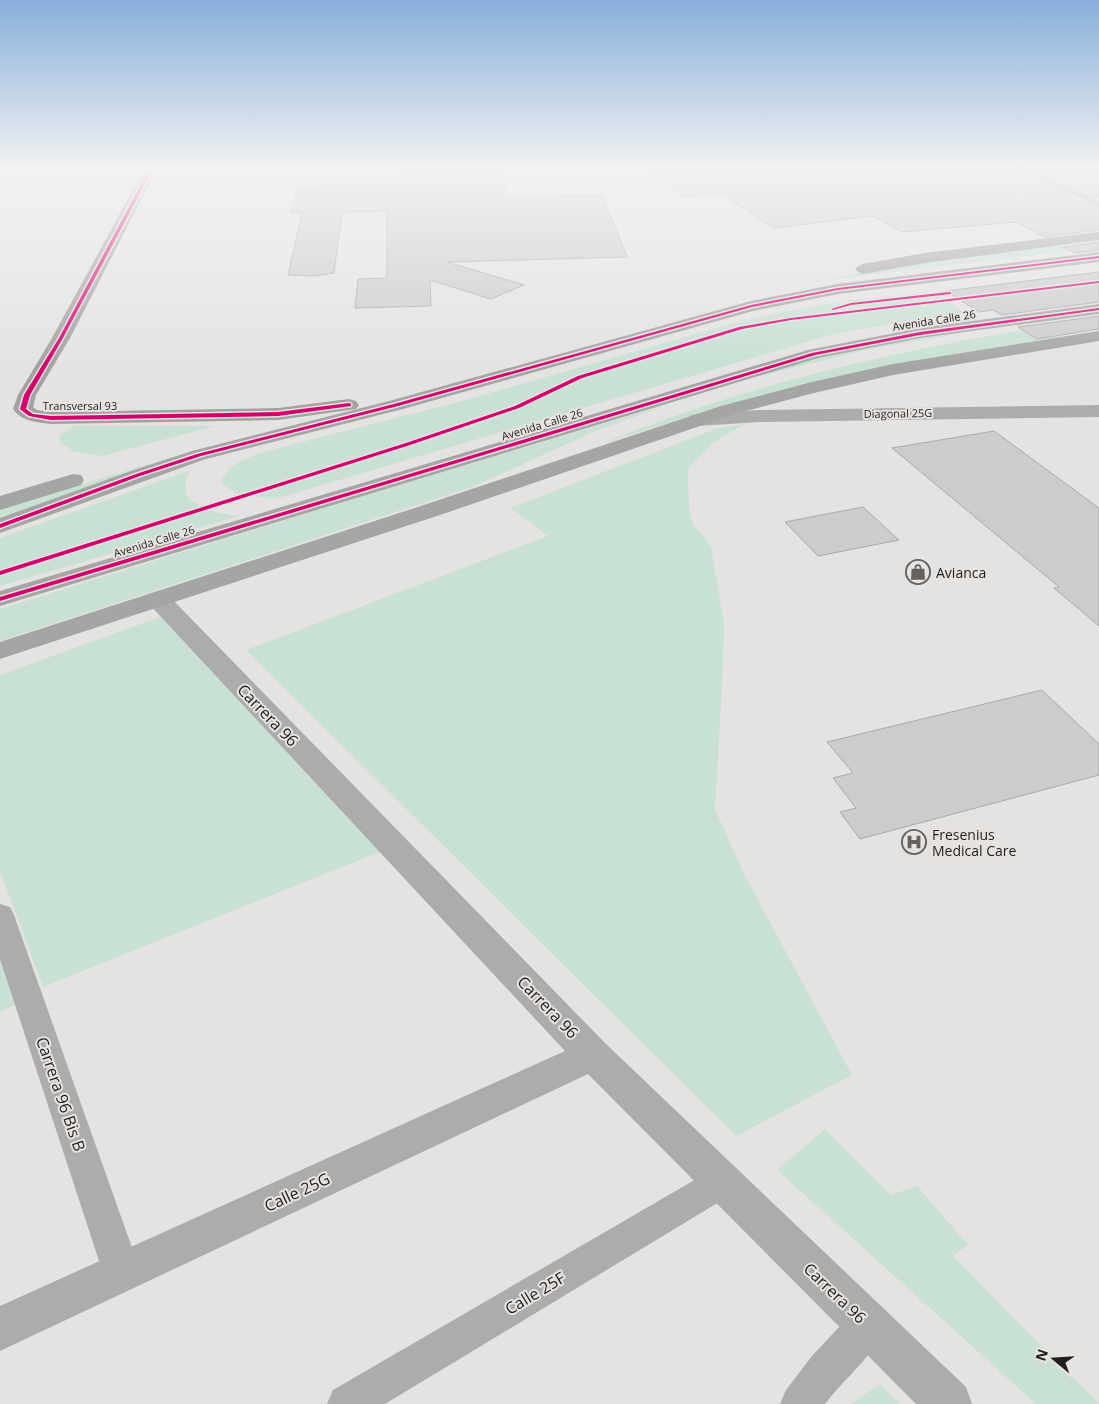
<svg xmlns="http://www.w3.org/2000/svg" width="1099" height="1404" font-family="'Open Sans',sans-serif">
  <rect width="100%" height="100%" fill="#e5e3e2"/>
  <!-- green -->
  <g fill="#c8e1d4">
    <polygon points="1099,238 1099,240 1060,245 1070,251 824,280 890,266"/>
    <path d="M934 292 967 314 913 320 830 335 275 499 237 494 221 483C227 464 246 459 263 452L466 400 730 324 787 311 852 300Z"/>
    <polygon points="980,330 870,349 760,376 755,375 791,364 889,341"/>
    <path d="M1024 330 1038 339 1099 331V334L704 412 601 444C737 388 880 354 1024 330Z"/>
    <polygon points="670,404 593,432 472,487 0,641 0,609 363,496"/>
    <polygon points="745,424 714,442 688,469 689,508 692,523 711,547 724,623 723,668 715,809 744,874 852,1075 736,1136 246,650 548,536 510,508 718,428"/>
    <polygon points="73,426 215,426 103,456 73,451 60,442 60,435"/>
    <polygon points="215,444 0,519 0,509"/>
    <path d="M191 470C184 480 184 487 188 498 204 510 219 514 239 516L0 586V538Z"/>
    <polygon points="171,613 394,846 43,987 0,871 0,675"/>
    <polygon points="0,956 16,1005 0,1011"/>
    <polygon points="825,1129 891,1195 917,1186 968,1245 953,1256 1099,1404 1036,1404 777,1170"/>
    <polygon points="880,1384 900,1404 851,1404"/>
  </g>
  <!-- building -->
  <g fill="#cdcccb" stroke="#abaaa9">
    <polygon points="397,171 505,171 508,197 602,195 627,257 447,262 524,285 491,299 430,280 431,306 355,308 358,279 387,278 387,211 342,212 334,273 314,276 288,275 302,213 290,213 299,187 396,186"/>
    <polygon points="648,171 1015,171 1091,206 1099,202 1099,230 1044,237 1017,222 902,232 873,216 774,228 719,193 682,197"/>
    <polygon points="1038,171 1099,171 1099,198 1097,196"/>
    <polygon points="1099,242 1099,250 1075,253 1063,247"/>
    <polygon points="1099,272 1099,302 1001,315 993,310 979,312 946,291"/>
    <polygon points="1099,316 1099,329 1037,339 1018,327"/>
    <polygon points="994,431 1099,508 1099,626 1054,588 1059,587 892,448"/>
    <polygon points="863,507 899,540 818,556 785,522"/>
    <polygon points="1042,690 1099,744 1099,775 860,839 840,812 856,808 833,778 853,773 827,742"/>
  </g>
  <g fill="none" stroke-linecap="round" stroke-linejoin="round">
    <!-- minor -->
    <g fill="#acacac" fill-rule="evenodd">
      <polygon points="1017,171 1032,171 1096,198 1098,200 1092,204 1088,202"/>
      <polygon points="0,904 10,907 14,915 141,1273 135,1286 122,1291 109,1286 103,1273 0,959"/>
      <polygon points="722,1166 734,1171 740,1182 734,1193 385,1404 327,1404 333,1390 710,1171"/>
      <path d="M868 1306 882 1311 887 1325C876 1353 844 1379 825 1404H780L786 1390 812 1356 854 1311Z"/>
    </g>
    <!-- tertiary -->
    <g fill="#acacac" fill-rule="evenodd">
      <polygon points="1099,405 1099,417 760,422 697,426 690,424 687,420 690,416 697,414 760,410"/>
      <polygon points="158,592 167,594 606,1044 966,1387 972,1404 916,1404 588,1074 0,1351 0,1306 565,1051 149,604 146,599 149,594"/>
    </g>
    <!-- secondary -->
    <path fill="#a2a2a1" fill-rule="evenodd" d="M143 171H156L70 338 36 395 33 407 37 410 51 412 278 408 349 399 356 401 359 405 356 409 278 420 51 424C37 422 22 422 13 409L18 395 52 338Z"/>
    <!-- primary -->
    <g fill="#a5a5a4" fill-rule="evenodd">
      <polygon points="1099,232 1099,240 925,263 863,274 858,272 855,269 858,266 863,264 925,253"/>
      <polygon points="1099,252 1099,262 838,294 753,311 403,409 206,459 0,533 0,518 131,471 192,451 389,401 751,301 838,284"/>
      <polygon points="1099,304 1099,314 920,338 818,358 0,606 0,591 808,350 920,328"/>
      <polygon points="1099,331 1099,341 893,375 814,393 735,414 440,515 0,659 0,642 424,505 721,406 812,382 893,364"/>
      <polygon points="73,474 81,475 84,480 81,485 0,510 0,496"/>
    </g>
    <defs>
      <g id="cycleway">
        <polygon points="148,171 152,171 63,338 30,395 26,409 33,414 51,416 278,412 349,403 351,404 351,406 278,416 51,420 29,416 21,410 20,409 24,395 59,338"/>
        <polygon points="1099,256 1099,258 838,290 752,307 398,406 201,456 140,476 0,528 0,524 136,474 197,454 394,404 751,305 838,288"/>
        <polygon points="1099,281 1099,283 791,320 742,329 582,378 519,408 410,445 0,575 0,571 406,443 515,406 578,376 739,327 791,318"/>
        <polygon points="949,292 951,292 951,294 851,305 833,310 831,309 851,303"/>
        <polygon points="1099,308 1099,310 920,335 815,355 0,601 0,597 812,353 920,332"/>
      </g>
    </defs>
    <!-- cycleway casing -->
    <use href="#cycleway" stroke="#e6e3e1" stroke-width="3"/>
    <!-- cycleway -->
    <use href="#cycleway" fill="#d6006c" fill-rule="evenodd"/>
  </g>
  <!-- sky -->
  <linearGradient id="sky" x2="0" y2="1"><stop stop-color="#88afda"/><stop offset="0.46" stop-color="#f3f2f2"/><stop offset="1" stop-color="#f3f2f2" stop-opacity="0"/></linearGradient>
  <rect width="1099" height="368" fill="url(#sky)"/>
  <!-- icons -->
  <defs>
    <symbol id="shop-ring" viewBox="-11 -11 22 22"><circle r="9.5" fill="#e6e3e1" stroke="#646362" stroke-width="1.5"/><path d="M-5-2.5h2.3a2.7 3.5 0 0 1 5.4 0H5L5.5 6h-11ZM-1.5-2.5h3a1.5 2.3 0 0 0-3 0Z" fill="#646362"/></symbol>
    <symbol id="hospital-ring" viewBox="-11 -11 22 22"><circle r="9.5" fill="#e6e3e1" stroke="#646362" stroke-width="1.5"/><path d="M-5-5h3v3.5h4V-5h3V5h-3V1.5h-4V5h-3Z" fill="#646362"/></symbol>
  </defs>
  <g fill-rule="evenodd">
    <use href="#shop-ring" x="904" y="558" width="28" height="28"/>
    <use href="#hospital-ring" x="900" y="828" width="28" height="28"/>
  </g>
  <g text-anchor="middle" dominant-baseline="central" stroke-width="4" stroke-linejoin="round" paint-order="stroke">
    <!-- far-street labels -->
    <g font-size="11" fill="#1f1e1d" stroke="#e6e3e1">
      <text transform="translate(934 320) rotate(-9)">Avenida Calle 26</text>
      <text x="80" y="405">Transversal 93</text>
      <text transform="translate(898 413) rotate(-1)">Diagonal 25G</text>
      <text transform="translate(542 424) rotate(-17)">Avenida Calle 26</text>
      <text transform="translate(154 541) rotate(-17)">Avenida Calle 26</text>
    </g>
    <!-- poi labels -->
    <g font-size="14" fill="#1f1e1d" stroke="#e6e3e1" text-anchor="start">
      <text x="936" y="572">Avianca</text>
      <text x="932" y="834">Fresenius<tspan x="932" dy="16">Medical Care</tspan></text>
    </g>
    <!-- near-street labels -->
    <g font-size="16" fill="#1f1e1d" stroke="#e6e3e1">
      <text transform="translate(268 715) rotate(46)">Carrera 96</text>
      <text transform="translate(548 1007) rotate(46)">Carrera 96</text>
      <text transform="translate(61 1094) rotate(71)">Carrera 96 Bis B</text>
      <text transform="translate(297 1192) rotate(-25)">Calle 25G</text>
      <text transform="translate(535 1293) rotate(-31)">Calle 25F</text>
      <text transform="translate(835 1293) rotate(44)">Carrera 96</text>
    </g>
  </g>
  <!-- north arrow -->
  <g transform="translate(1054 1359) rotate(288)" stroke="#e6e3e1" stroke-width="4" paint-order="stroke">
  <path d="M0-4L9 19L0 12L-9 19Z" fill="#1f1e1d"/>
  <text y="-8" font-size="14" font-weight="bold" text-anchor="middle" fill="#1f1e1d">N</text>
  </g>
</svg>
